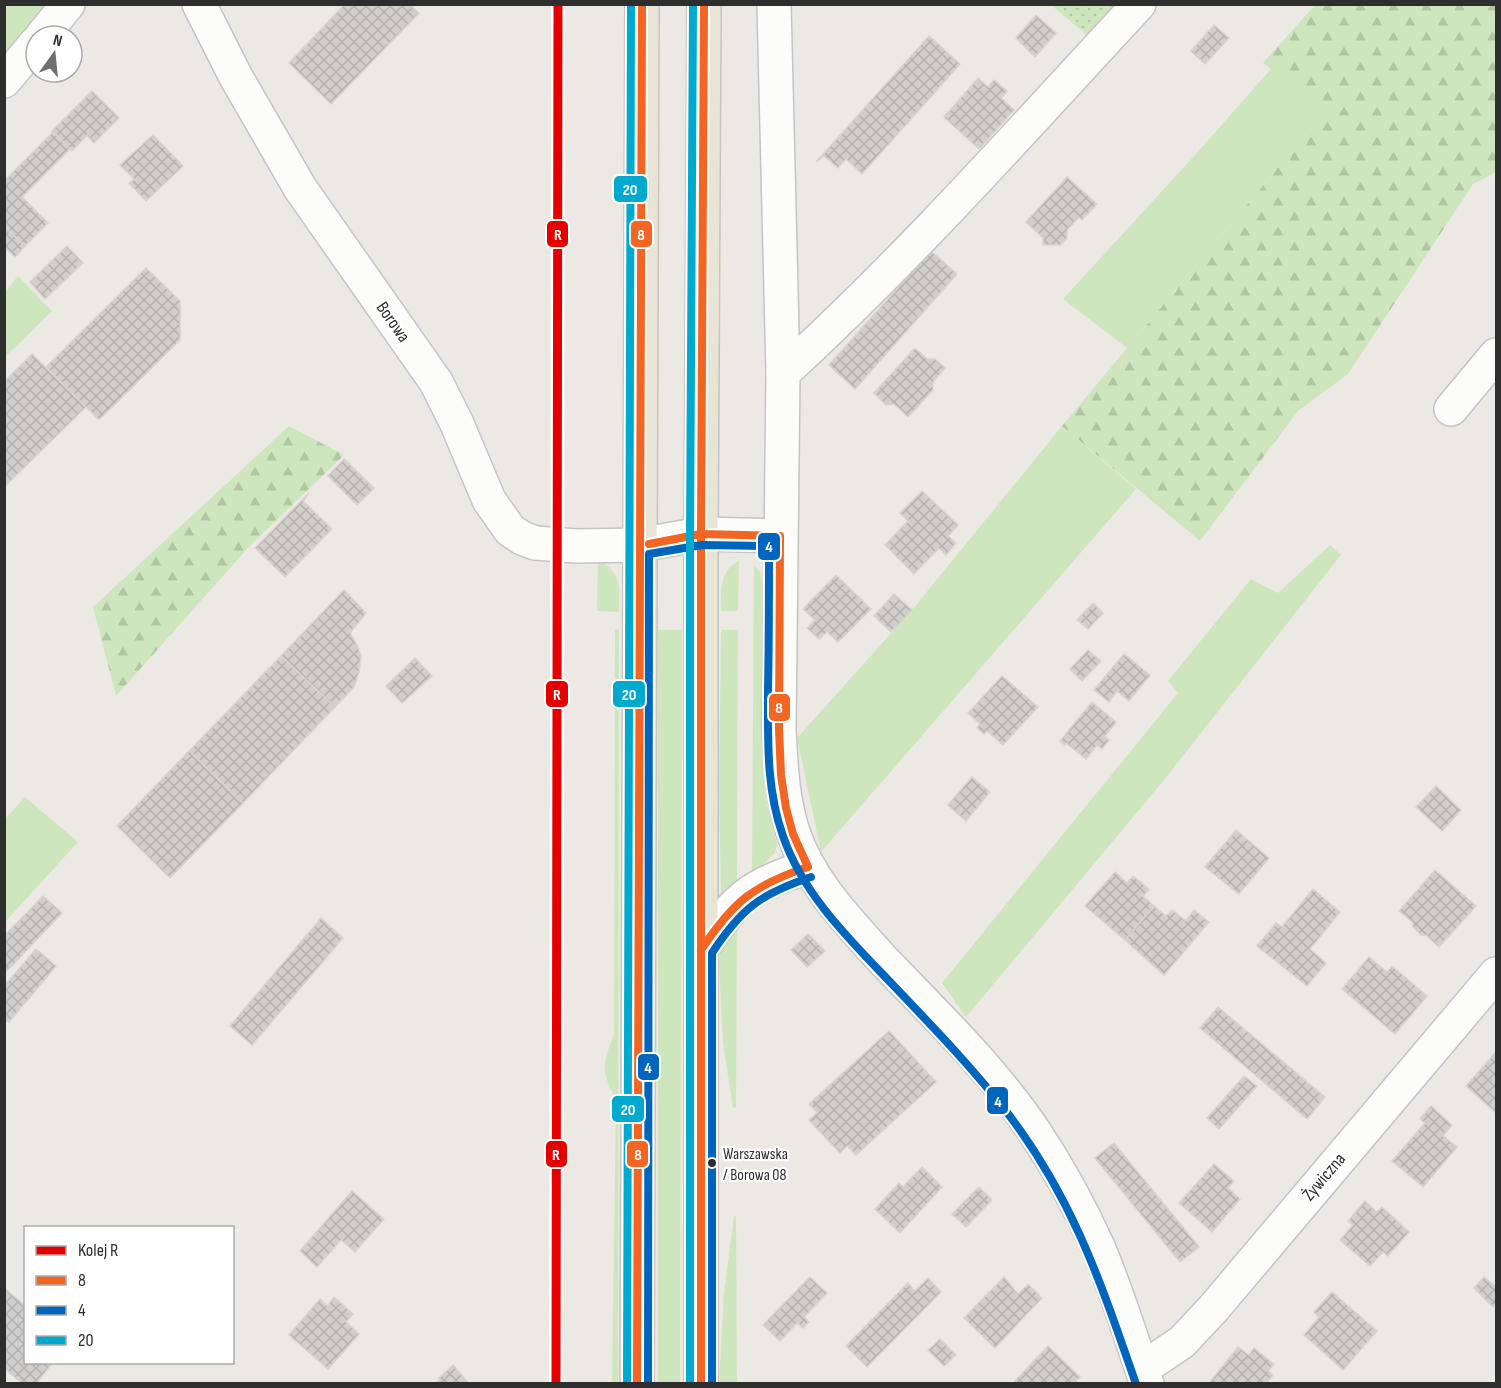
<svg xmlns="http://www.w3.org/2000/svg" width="1501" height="1388" font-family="'Sofia Sans Condensed',sans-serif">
  <defs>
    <pattern id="forest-firs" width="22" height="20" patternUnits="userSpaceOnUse" patternTransform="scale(1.5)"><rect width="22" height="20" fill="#cee6be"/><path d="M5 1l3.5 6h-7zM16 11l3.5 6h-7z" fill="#b1c6a4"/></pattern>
    <pattern id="garden-dots" width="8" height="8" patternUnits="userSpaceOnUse" patternTransform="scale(1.5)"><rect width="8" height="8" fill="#cee6be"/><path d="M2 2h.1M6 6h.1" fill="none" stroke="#b1c6a4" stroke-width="1.8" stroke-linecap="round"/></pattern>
    <pattern id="building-cross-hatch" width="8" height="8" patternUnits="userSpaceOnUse" patternTransform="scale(1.5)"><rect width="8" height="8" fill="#d1cecb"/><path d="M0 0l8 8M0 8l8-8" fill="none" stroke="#b4b1af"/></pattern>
  </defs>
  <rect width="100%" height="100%" fill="#ece8e4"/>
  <!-- grass -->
  <g fill="#cee6be">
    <polygon points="5,5 49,5 5,57"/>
    <polygon points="1271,69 1326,110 1127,348 1063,299 1196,154"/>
    <polygon points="18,276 52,311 5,357 5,292"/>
    <polygon points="1062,426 1136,489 821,852 797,738 912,610"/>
    <polygon points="1330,545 1341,555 1164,780 966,1017 942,983 1178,693 1168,681 1251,579 1278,593"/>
    <path d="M598 559C622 574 620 586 619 612L597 611Z"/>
    <path d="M739 561 738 611H721C721 593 719 570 739 561Z"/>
    <polygon points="754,565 760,572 762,581 764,766 766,800 777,845 775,853 752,875"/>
    <path d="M619 629 618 1382 612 1383 616 1100C601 1072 602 1064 614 1035L615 630Z"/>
    <polygon points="658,630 682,630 680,1384 658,1383"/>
    <polygon points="721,630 738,630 737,890 721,896 719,785"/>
    <polygon points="25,797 78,842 5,922 5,819"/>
    <polygon points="737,920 736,1107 733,1108 723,1043 719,965 720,952 725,938"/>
    <polygon points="734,1216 736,1216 737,1382 719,1383 724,1293"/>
  </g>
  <!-- forest -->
  <g fill="url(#forest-firs)">
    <polygon points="1315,5 1496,5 1496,172 1473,184 1348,374 1298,411 1200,541 1062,426 1326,110 1263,63"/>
    <polygon points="289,426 344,455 248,548 116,696 93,607"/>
  </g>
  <!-- garden -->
  <polygon fill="url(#garden-dots)" points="1051,5 1126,5 1093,40"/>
  <!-- building -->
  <g fill="url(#building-cross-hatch)" stroke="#d7d4d0" stroke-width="1.5">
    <polygon points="345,4 409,4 419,13 331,104 289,63"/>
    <polygon points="1036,15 1056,33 1035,57 1016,38"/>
    <polygon points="1214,25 1229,38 1205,64 1191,51"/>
    <polygon points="929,36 960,64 862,174 846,159 838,168 824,156 816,162"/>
    <polygon points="978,78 988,87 994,80 1007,91 1001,98 1014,110 979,149 944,117"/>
    <polygon points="92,91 119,118 94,143 87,135 72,151 52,131"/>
    <polygon points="53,132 70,149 22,197 48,223 25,246 4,226 4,181"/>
    <polygon points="153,135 183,166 146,201 129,183 134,179 120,165"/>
    <polygon points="1067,177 1097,204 1082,220 1079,217 1067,230 1067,238 1060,245 1043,245 1043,238 1026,222"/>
    <polygon points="4,226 25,246 15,257 4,247"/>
    <polygon points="67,246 83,263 45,299 30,282"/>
    <polygon points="931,251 957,274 855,389 829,365"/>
    <polygon points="146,268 180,301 180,340 99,420 46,367"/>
    <polygon points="915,348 927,359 935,359 945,368 933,382 933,390 908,417 894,404 886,405 874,393"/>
    <polygon points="32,354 86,407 4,487 4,382"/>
    <polygon points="344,459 374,488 357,505 328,476"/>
    <polygon points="922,491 958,525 948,536 956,543 946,555 939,548 914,574 885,545 908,521 900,513"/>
    <polygon points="308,494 303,501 332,529 285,577 255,548"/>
    <polygon points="836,575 871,609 838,642 827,632 819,639 807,628 815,620 803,609"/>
    <polygon points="344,590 366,613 350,633 357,645 361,656 359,672 354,687 335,707 281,656"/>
    <polygon points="894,594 912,610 891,632 874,616"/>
    <polygon points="1093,603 1103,613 1088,629 1077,620"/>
    <polygon points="1088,650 1101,661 1082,681 1070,669"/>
    <polygon points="1124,654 1150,675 1129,701 1117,691 1109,702 1094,690"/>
    <polygon points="281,656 335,707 243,803 189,751"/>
    <polygon points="415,658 432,676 402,703 386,686"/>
    <polygon points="1002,676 1038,707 1003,745 987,731 984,734 977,728 980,724 968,713"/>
    <polygon points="1092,702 1116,722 1105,736 1109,740 1102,749 1097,745 1086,759 1066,743 1065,745 1060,741"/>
    <polygon points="189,751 243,803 170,878 117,826"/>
    <polygon points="972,777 990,792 966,821 948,805"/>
    <polygon points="1436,786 1461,810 1442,831 1416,807"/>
    <polygon points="1236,830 1269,858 1239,894 1205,867"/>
    <polygon points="1435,870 1476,906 1439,947 1426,935 1421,935 1413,927 1412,922 1399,911"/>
    <polygon points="1115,872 1127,883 1133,876 1149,889 1143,896 1154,906 1125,940 1085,906"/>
    <polygon points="1313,889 1340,912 1310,949 1326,963 1307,986 1257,946 1276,923 1282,927"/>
    <polygon points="43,896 62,913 4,974 4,936"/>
    <polygon points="1154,906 1166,916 1172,910 1186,921 1194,910 1209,922 1164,975 1125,940"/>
    <polygon points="321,918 343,938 252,1045 230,1026"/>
    <polygon points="808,934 825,951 807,967 791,950"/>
    <polygon points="36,949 56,966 9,1022 4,1019 4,986"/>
    <polygon points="1369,957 1387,972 1392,966 1427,996 1395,1034 1342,989"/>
    <polygon points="1218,1007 1325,1097 1307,1119 1200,1028"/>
    <polygon points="889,1031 936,1082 856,1155 847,1146 840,1153 809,1120 817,1113 809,1104"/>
    <polygon points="1496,1052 1496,1113 1466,1086"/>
    <polygon points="1244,1076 1257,1086 1219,1129 1207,1118"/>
    <polygon points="1431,1106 1452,1125 1443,1136 1457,1147 1423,1187 1392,1161 1425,1123 1420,1119"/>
    <polygon points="1114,1143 1199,1247 1180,1262 1095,1158"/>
    <polygon points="1214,1164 1234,1181 1228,1188 1240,1199 1212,1232 1179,1203"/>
    <polygon points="922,1167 942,1187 900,1233 875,1209 899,1183 903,1187"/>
    <polygon points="979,1187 992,1200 966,1227 952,1214"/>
    <polygon points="352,1191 384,1219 355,1252 341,1240 317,1267 300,1251"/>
    <polygon points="1365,1201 1377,1212 1382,1207 1409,1232 1388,1256 1383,1252 1370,1266 1340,1240 1353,1225 1348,1221"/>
    <polygon points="810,1277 827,1293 804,1317 809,1322 803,1328 797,1323 780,1341 763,1325"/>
    <polygon points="1004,1277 1018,1294 1028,1284 1042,1298 995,1348 964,1318"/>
    <polygon points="1484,1277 1496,1287 1496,1304 1493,1307 1474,1288"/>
    <polygon points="928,1278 941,1292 867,1367 846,1346 908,1283 915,1291"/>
    <polygon points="4,1288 26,1306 26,1362 53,1362 36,1384 23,1384 4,1368"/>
    <polygon points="1332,1292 1377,1331 1343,1370 1304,1335 1319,1317 1314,1312"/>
    <polygon points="334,1297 353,1314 346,1322 359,1334 328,1369 289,1335 320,1299 327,1306"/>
    <polygon points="940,1339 956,1355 944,1366 928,1350"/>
    <polygon points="1048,1346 1080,1377 1074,1384 1012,1384"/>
    <polygon points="1238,1347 1249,1355 1254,1348 1274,1364 1268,1371 1273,1375 1266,1384 1209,1383"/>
    <polygon points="453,1365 469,1384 435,1384 440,1379 439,1378"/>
  </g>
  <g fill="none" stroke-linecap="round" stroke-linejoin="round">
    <defs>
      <g id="minor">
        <polyline points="199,4 236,77 300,188 436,382 457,424 489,500 510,530 522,538 535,543 577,546 639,545 701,534 780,536"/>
        <path d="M774 4 783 373 779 729C781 764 782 798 793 832 810 883 849 922 884 961 936 1015 992 1069 1034 1131 1058 1167 1080 1207 1098 1247 1117 1291 1131 1338 1147 1384"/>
        <polyline points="42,36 68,4"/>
        <polyline points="4,81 36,43"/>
        <path d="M783 373C909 258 1023 129 1139 4"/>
        <polyline points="1451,409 1496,355"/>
        <path d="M701 950C733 900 751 884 808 867"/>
        <polyline points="1142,1369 1182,1342 1213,1309 1496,974"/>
      </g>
      <g id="major">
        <polyline points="637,1384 642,4"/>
        <polyline points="701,1384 701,534 704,4"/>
      </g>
    </defs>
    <!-- minor casing -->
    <use href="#minor" stroke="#c5c4c5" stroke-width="36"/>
    <!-- major casing -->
    <use href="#major" stroke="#c6c5c4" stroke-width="36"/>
    <!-- minor -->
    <use href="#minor" stroke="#fcfcfb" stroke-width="33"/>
    <!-- major -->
    <use href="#major" stroke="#e8e4d6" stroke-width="33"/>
    <defs>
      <g id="bus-1">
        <path d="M649 544 701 534 780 536 779 729 781 775 786 808 793 834 808 867C753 885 733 902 701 950"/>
        <polyline points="637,1384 642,4"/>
        <polyline points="701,1384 701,534 704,4"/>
      </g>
      <g id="bus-2">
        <path d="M648 1384 649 554 702 545 769 546C769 594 769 642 768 690 768 739 766 789 783 836 803 895 851 941 893 985 930 1024 968 1063 1002 1106 1071 1193 1100 1280 1136 1384"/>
        <path d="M712 1384V953C741 909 760 894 811 877"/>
      </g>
      <g id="bus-3">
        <polyline points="627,1384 631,4"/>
        <polyline points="690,1384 690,534 693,4"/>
      </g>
    </defs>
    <!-- bus-1 casing -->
    <use href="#bus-1" stroke="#fff" stroke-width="12"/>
    <!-- bus-2 casing -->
    <use href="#bus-2" stroke="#fff" stroke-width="12"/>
    <!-- bus-3 casing -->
    <use href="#bus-3" stroke="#fff" stroke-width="12"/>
    <!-- bus-1 -->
    <use href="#bus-1" stroke="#f26522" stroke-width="8"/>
    <!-- bus-2 -->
    <use href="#bus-2" stroke="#0065bd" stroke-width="8"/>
    <!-- bus-3 -->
    <use href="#bus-3" stroke="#00a9ce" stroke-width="8"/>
    <defs>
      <polyline id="rail-1" points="556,1384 558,4"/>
    </defs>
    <!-- rail-1 casing -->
    <use href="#rail-1" stroke="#fff" stroke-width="14"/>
    <!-- rail-1 -->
    <use href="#rail-1" stroke="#e50000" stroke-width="9"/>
  </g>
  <!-- markers -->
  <circle fill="#2e2e2e" stroke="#fff" stroke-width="2" cx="712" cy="1163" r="5"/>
  <g text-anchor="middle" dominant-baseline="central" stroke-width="4.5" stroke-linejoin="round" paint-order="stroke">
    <!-- bus labels -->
    <g font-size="16" fill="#2e2e2e" stroke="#fff" text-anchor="start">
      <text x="723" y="1154">Warszawska<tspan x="723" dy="21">/ Borowa 08</tspan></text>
    </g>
    <!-- street labels -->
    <g font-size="18" fill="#2e2e2e" stroke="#fff">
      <text transform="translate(393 322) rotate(55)">Borowa</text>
      <text transform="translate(1324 1177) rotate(-50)">Żywiczna</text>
    </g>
  </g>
  <g stroke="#fff" stroke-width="2">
    <rect x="613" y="175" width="35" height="28" rx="6" fill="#00a9ce"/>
    <rect x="546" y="220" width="23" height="28" rx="6" fill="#e50000"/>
    <rect x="630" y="220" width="23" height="28" rx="6" fill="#f26522"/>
    <rect x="757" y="532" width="24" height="29" rx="6" fill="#0065bd"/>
    <rect x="545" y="680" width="24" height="28" rx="6" fill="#e50000"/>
    <rect x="612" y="680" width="34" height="28" rx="6" fill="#00a9ce"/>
    <rect x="768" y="693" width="23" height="29" rx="6" fill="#f26522"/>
    <rect x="637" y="1053" width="23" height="28" rx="6" fill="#0065bd"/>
    <rect x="986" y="1086" width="23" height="29" rx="6" fill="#0065bd"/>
    <rect x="611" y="1095" width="34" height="28" rx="6" fill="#00a9ce"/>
    <rect x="545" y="1140" width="23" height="28" rx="6" fill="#e50000"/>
    <rect x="626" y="1140" width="23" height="28" rx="6" fill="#f26522"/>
  </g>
  <g font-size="16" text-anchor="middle" font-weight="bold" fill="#fff">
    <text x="630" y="195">20</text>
    <text x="558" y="240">R</text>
    <text x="641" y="240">8</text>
    <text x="769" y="552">4</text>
    <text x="557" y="700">R</text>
    <text x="629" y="700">20</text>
    <text x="779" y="713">8</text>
    <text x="648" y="1073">4</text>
    <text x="998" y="1107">4</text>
    <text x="628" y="1115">20</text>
    <text x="556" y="1160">R</text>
    <text x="638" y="1160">8</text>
  </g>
  <!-- border -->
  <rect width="1501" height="1388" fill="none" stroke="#2e2e2e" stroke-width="12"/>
  <!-- legend -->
  <rect x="24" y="1226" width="210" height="138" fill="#ffffff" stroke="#ababab" stroke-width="1.5"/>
  <rect x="36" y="1246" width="30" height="9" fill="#e50000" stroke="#ababab" stroke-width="1.5"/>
  <text x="78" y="1256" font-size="18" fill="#2e2e2e">Kolej R</text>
  <rect x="36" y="1276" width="30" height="9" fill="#f26522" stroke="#ababab" stroke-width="1.5"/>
  <text x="78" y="1286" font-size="18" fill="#2e2e2e">8</text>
  <rect x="36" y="1306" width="30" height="9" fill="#0065bd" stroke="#ababab" stroke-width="1.5"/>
  <text x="78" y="1316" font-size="18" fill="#2e2e2e">4</text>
  <rect x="36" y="1336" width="30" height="9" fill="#00a9ce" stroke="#ababab" stroke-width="1.5"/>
  <text x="78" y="1346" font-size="18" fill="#2e2e2e">20</text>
  <!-- north arrow -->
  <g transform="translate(54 54) rotate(15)"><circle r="28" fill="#ffffff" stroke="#ababab" stroke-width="1.5"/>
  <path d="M0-4.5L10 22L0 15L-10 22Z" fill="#706f6e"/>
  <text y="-9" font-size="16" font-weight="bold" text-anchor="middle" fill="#2e2e2e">N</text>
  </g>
</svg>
